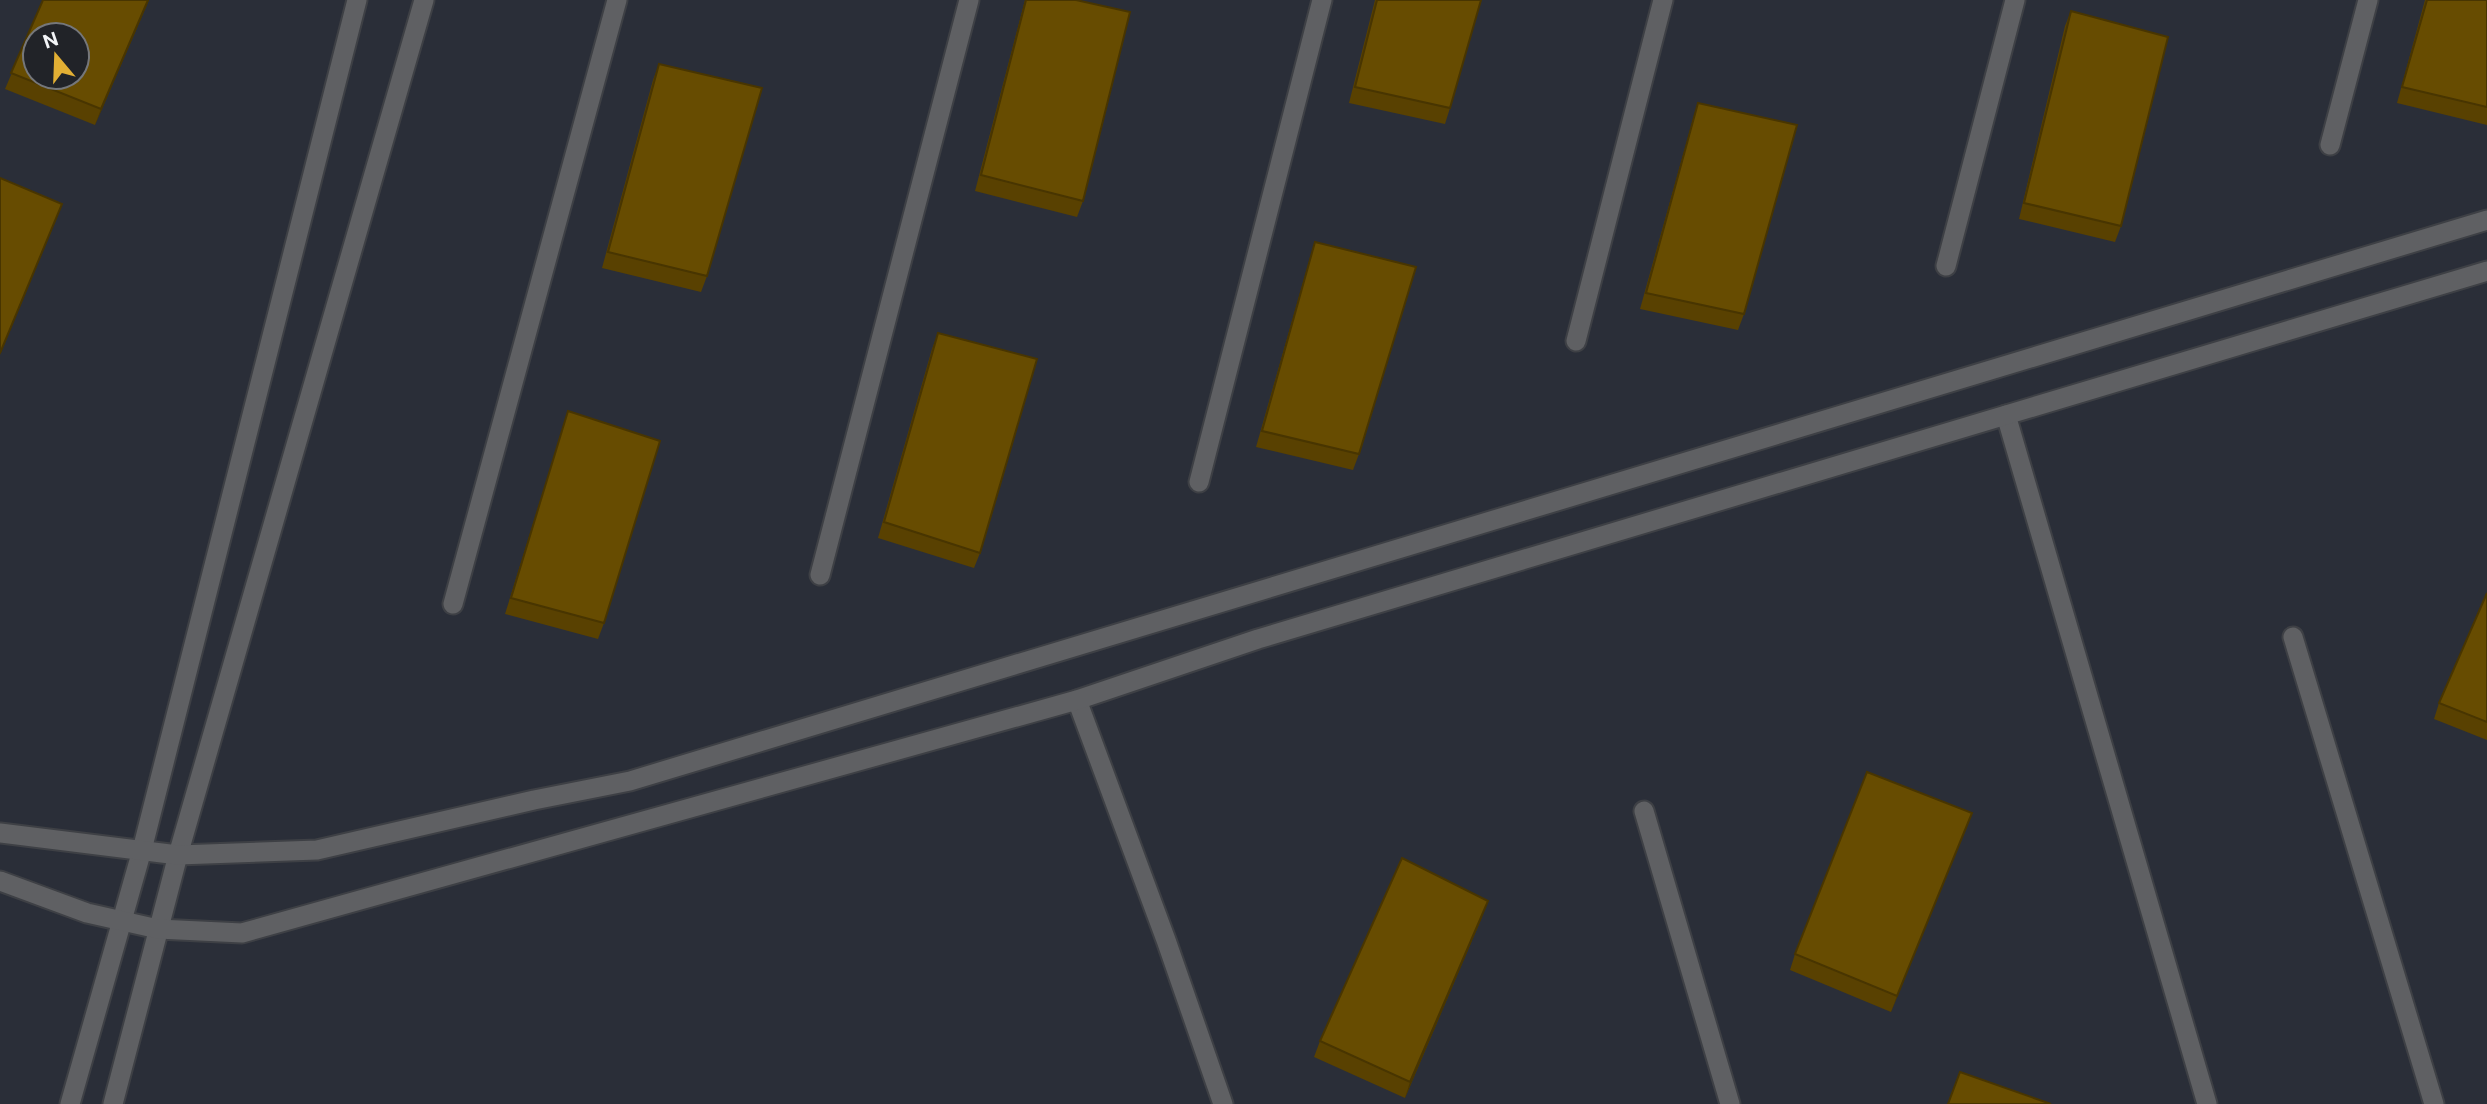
<svg xmlns="http://www.w3.org/2000/svg" width="2487" height="1104" font-family="'Public Sans',sans-serif">
  <rect width="100%" height="100%" fill="#212328"/>
  <!-- built -->
  <path fill="#2a2e38" fill-rule="evenodd" d="M0 0H2487V1104H0ZM35 35H77V77H35Z"/>
  <g fill="none" stroke-linecap="round" stroke-linejoin="round">
    <defs>
      <g id="minor">
        <polyline points="2330,145 2368,0"/>
        <polyline points="1946,266 2015,0"/>
        <polyline points="1576,341 1663,0"/>
        <polyline points="2006,415 2207,1104"/>
        <polyline points="1199,482 1322,0"/>
        <polyline points="820,575 969,0"/>
        <polyline points="453,604 617,0"/>
        <polyline points="2293,637 2434,1104"/>
        <polyline points="1077,700 1166,940 1223,1104"/>
        <polyline points="1644,811 1730,1104"/>
        <polyline points="70,1104 142,850 357,0"/>
        <polyline points="113,1104 178,855 424,0"/>
      </g>
      <g id="tertiary">
        <polyline points="0,833 178,855 317,850 534,800 630,781 2487,220"/>
        <polyline points="0,881 87,913 158,929 242,933 1077,700 1258,639 2487,271"/>
      </g>
    </defs>
    <!-- minor casing -->
    <use href="#minor" stroke="#3e4045" stroke-width="23"/>
    <!-- tertiary casing -->
    <use href="#tertiary" stroke="#3e4045" stroke-width="23"/>
    <!-- minor -->
    <use href="#minor" stroke="#5f6063" stroke-width="19"/>
    <!-- tertiary -->
    <use href="#tertiary" stroke="#5f6063" stroke-width="19"/>
  </g>
  <!-- wall -->
  <g fill="#594101">
    <polygon points="43,0 149,0 95,125 5,89"/>
    <polygon points="1025,0 1076,0 1083,201 1077,217 975,191"/>
    <polygon points="1375,0 1481,0 1450,108 1445,124 1349,103"/>
    <polygon points="2425,0 2487,0 2487,125 2397,103"/>
    <polygon points="2071,11 2121,226 2115,242 2019,219 2065,26"/>
    <polygon points="659,64 707,276 701,292 602,268 653,80"/>
    <polygon points="1698,103 1744,314 1738,330 1640,309 1693,119"/>
    <polygon points="1315,242 1359,454 1353,470 1256,447 1310,258"/>
    <polygon points="938,333 980,553 974,568 878,538 932,349"/>
    <polygon points="568,411 604,623 598,639 505,614"/>
    <polygon points="2487,593 2487,740 2434,719 2439,703"/>
    <polygon points="1972,813 1891,1012 1790,970 1795,954"/>
    <polygon points="1482,917 1405,1098 1314,1057 1320,1041"/>
  </g>
  <!-- shaded-wall -->
  <g fill="#483501">
    <polygon points="148,0 149,0 95,125 101,109"/>
    <polygon points="62,204 56,220 0,355 0,353"/>
    <polygon points="1972,813 1966,829 1891,1012 1897,996"/>
    <polygon points="1488,901 1482,917 1405,1098 1410,1082"/>
  </g>
  <!-- building -->
  <g fill="#674c01" stroke="#483501" stroke-width="2" fill-rule="evenodd">
    <path d="M43 0H148L101 109 11 73ZM35 35H77V77H35Z"/>
    <polygon points="1026,0 1076,0 1130,12 1083,201 981,175"/>
    <polygon points="1377,0 1481,0 1450,108 1355,87"/>
    <polygon points="2427,0 2487,0 2487,107 2402,87"/>
    <polygon points="2071,11 2168,37 2121,226 2024,203"/>
    <polygon points="659,64 762,88 707,276 608,252"/>
    <polygon points="1698,103 1797,125 1744,314 1646,293"/>
    <polygon points="0,178 62,204 0,353"/>
    <polygon points="1315,242 1416,267 1359,454 1262,431"/>
    <polygon points="938,333 1037,359 980,553 884,522"/>
    <polygon points="568,411 660,441 604,623 511,598"/>
    <polygon points="2487,593 2487,722 2439,703"/>
    <polygon points="1867,772 1972,813 1897,996 1795,954"/>
    <polygon points="1402,858 1488,901 1410,1082 1320,1041"/>
    <polygon points="1960,1072 2051,1104 1948,1104"/>
  </g>
  <!-- north arrow -->
  <g transform="translate(56 56) rotate(341)"><circle r="33" fill="#212328" stroke="#75777b" stroke-width="2"/>
  <path d="M0-5L12 26L0 18L-12 26Z" fill="#e2af34"/>
  <text y="-10" font-size="19" font-weight="bold" text-anchor="middle" fill="#f3f5f8">N</text>
  </g>
</svg>
